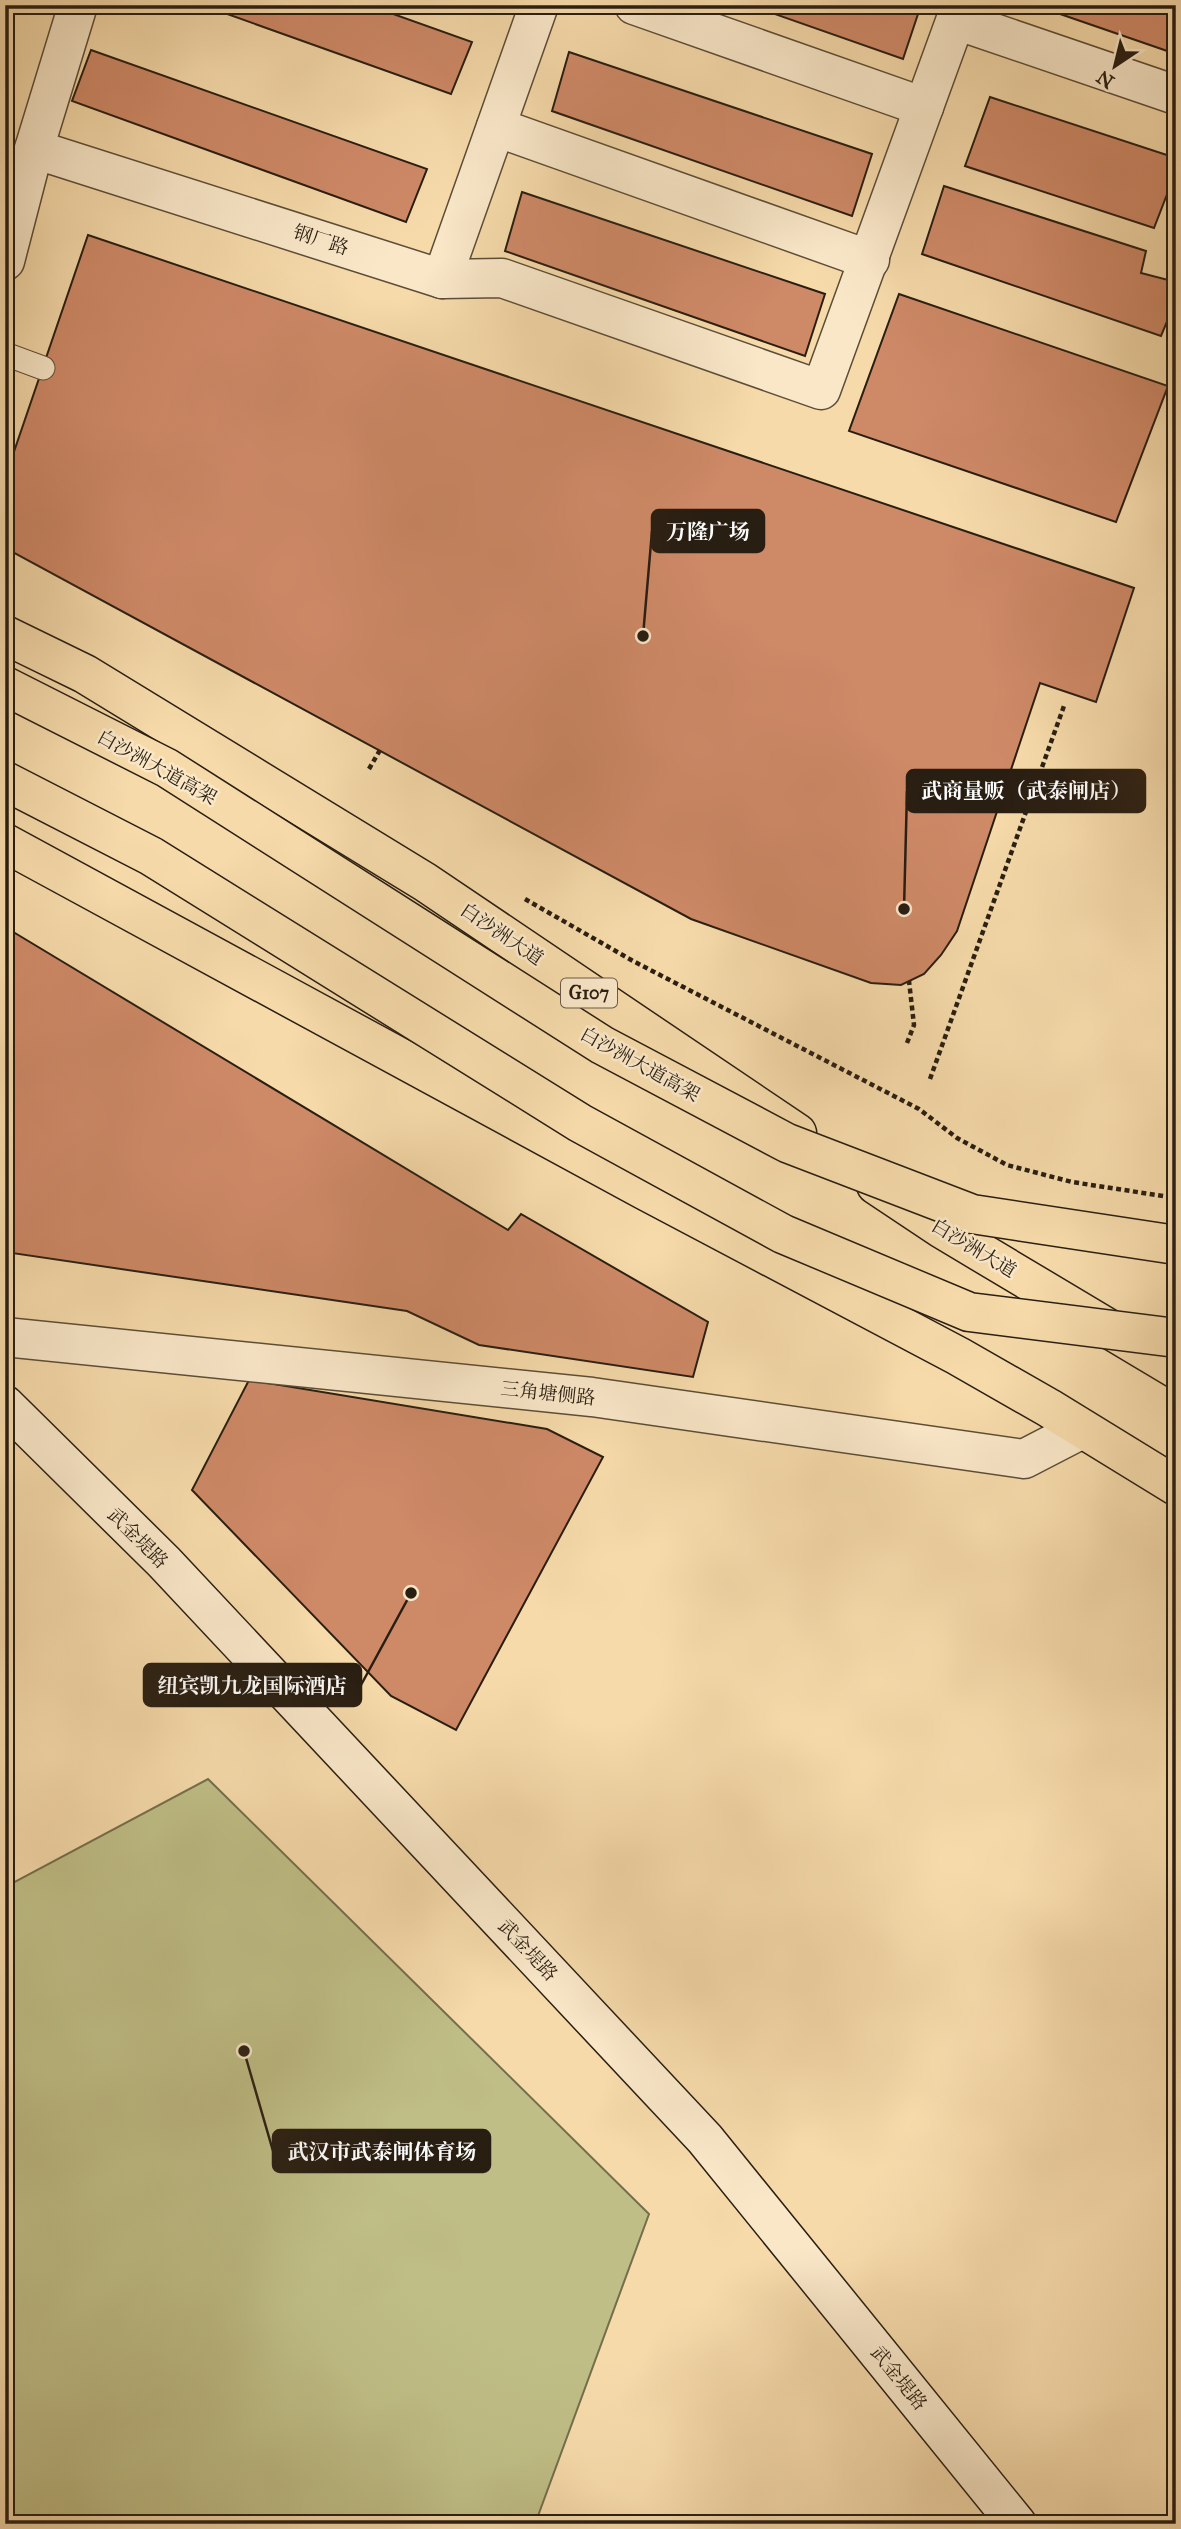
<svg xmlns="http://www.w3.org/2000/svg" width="1181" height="2529" font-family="'IM FELL Great Primer','Noto Serif SC',serif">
  <rect width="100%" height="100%" fill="#f6daaa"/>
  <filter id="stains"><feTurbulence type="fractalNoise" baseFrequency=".00286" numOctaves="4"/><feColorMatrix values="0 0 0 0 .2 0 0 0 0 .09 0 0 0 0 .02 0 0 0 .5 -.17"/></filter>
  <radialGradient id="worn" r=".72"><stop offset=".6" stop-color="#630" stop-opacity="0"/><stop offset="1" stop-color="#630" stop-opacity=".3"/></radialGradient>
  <!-- green -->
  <polygon fill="#bfbe86" stroke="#746e4c" stroke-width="2" points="208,1779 649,2214 535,2524 5,2524 5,1887"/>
  <!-- building -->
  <g fill="#ce8967" stroke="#291e12" stroke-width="2">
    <polygon points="202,5 368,5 472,42 451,94"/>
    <polygon points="749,5 921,5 903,59"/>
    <polygon points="1034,5 1176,5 1176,54"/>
    <polygon points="91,50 427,169 406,222 72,101"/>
    <polygon points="569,52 872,154 852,216 552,111"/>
    <polygon points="990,97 1176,158 1176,171 1154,228 965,166"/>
    <polygon points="944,186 1146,251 1141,273 1176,282 1176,300 1161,336 922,254"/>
    <polygon points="522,192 825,294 805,356 505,251"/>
    <polygon points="88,235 1134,588 1096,702 1040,683 957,931 941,955 924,974 901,985 871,983 691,919 5,548 5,478"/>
    <polygon points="899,294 1168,386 1116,522 849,431"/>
    <polygon points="5,927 508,1230 521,1214 708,1322 693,1377 479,1345 407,1311 5,1252"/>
    <polygon points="249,1380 547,1429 603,1457 456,1730 391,1696 192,1490"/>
  </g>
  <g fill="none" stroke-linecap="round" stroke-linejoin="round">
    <defs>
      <polyline id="lane" points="5,354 43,368"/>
      <g id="street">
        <polyline points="634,5 924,107"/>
        <polyline points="956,20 1176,95"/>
        <polyline points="496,127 870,260"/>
        <polyline points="34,149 78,5"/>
        <polyline points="5,261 34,149 442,279 539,5"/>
        <polyline points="442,279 502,278 821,390 961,5"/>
        <polyline points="5,1337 592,1397 1024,1459 1082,1429"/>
      </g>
      <polyline id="secondary" points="5,1405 164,1562 705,2139 1017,2524"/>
      <g id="primary">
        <polyline points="5,635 85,674 425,882 797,1133"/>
        <polyline points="5,843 644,1190 958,1356 1049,1408 1176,1486"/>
        <polyline points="876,1185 942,1229 1176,1369"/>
      </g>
    </defs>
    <!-- lane casing -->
    <use href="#lane" stroke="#5c4d38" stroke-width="25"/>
    <!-- street casing -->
    <use href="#street" stroke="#5c4d38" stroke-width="41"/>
    <!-- secondary casing -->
    <use href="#secondary" stroke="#291e12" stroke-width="41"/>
    <!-- primary casing -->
    <use href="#primary" stroke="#291e12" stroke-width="41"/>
    <!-- path -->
    <g stroke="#291e12" stroke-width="4.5" stroke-dasharray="5 3.5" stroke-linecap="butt">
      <polyline points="369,769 380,750"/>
      <polyline points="525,899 633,961 919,1109 957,1138 1007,1165 1072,1182 1176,1198"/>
      <polyline points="907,1043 914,1025 909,981"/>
      <polyline points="930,1079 1064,706"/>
    </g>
    <!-- lane -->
    <use href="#lane" stroke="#f9e7c8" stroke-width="23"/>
    <!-- street -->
    <use href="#street" stroke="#f9e7c8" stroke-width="38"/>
    <!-- secondary -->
    <use href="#secondary" stroke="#f9e7c8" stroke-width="38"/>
    <!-- primary -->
    <use href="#primary" stroke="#f6daaa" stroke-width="38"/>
    <defs>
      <g id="highway-bridge">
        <polyline points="5,686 167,768 602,1045 787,1143 972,1214 1176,1245"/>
        <polyline points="5,781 151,856 580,1123 783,1234 969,1312 1176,1338"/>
      </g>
    </defs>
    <!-- highway-bridge casing -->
    <use href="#highway-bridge" stroke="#291e12" stroke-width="41" stroke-linecap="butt"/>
    <!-- highway-bridge -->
    <use href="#highway-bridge" stroke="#f6daaa" stroke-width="38"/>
  </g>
  <g text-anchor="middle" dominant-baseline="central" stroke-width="5" stroke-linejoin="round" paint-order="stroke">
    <!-- shield labels -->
    <rect fill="#f9e7c8" stroke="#675a49" stroke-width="2" x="561" y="978.5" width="56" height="29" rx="5"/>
    <g font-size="18" font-weight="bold" fill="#291e12">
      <text x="589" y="993">G107</text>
    </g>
    <!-- street labels -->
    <g font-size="19" fill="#291e12" stroke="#f9e7c8">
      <text transform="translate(321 240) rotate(18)">钢厂路</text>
      <text transform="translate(157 767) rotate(29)">白沙洲大道高架</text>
      <text transform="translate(502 934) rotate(34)">白沙洲大道</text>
      <text transform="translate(640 1064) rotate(29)">白沙洲大道高架</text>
      <text transform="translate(974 1248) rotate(31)">白沙洲大道</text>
      <text transform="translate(548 1393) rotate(6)">三角塘侧路</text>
      <text transform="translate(138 1538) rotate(45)">武金堤路</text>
      <text transform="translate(528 1950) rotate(47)">武金堤路</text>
      <text transform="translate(899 2378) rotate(51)">武金堤路</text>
    </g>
  </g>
  <!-- callouts -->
  <path fill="none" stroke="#291e12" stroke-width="2.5" d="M643 636L652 531M904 909L907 791M411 1593L361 1685M244 2051L273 2151"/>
  <g fill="#291e12" stroke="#f9e7c8" stroke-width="2.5">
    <circle cx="643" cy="636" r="7"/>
    <circle cx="904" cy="909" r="7"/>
    <circle cx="411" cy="1593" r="7"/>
    <circle cx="244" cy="2051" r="7"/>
  </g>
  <g fill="#291e12" stroke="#291e12" stroke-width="2.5">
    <rect x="652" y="510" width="112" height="42" rx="7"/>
    <rect x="907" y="770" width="238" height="42" rx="7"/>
    <rect x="144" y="1664" width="217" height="42" rx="7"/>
    <rect x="273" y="2130" width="217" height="42" rx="7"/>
  </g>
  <g font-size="21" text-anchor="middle" font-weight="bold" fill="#fff">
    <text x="708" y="539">万隆广场</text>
    <text x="1026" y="798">武商量贩（武泰闸店）</text>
    <text x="252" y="1693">纽宾凯九龙国际酒店</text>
    <text x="382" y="2159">武汉市武泰闸体育场</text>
  </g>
  <!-- margin -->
  <rect width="1181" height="2529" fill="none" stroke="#f6daaa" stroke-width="28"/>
  <rect x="7" y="7" width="1167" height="2515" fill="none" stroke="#291e12" stroke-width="3.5"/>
  <rect x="14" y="14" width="1153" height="2501" fill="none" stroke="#291e12" stroke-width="2"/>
  <!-- north arrow -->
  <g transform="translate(1115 66) rotate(215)" stroke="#f9e7c8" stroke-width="5" paint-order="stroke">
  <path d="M0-5L12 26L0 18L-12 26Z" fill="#291e12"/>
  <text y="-10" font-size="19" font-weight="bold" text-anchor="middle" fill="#291e12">N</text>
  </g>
  <rect width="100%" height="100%" filter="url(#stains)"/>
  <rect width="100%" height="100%" fill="url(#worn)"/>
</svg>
